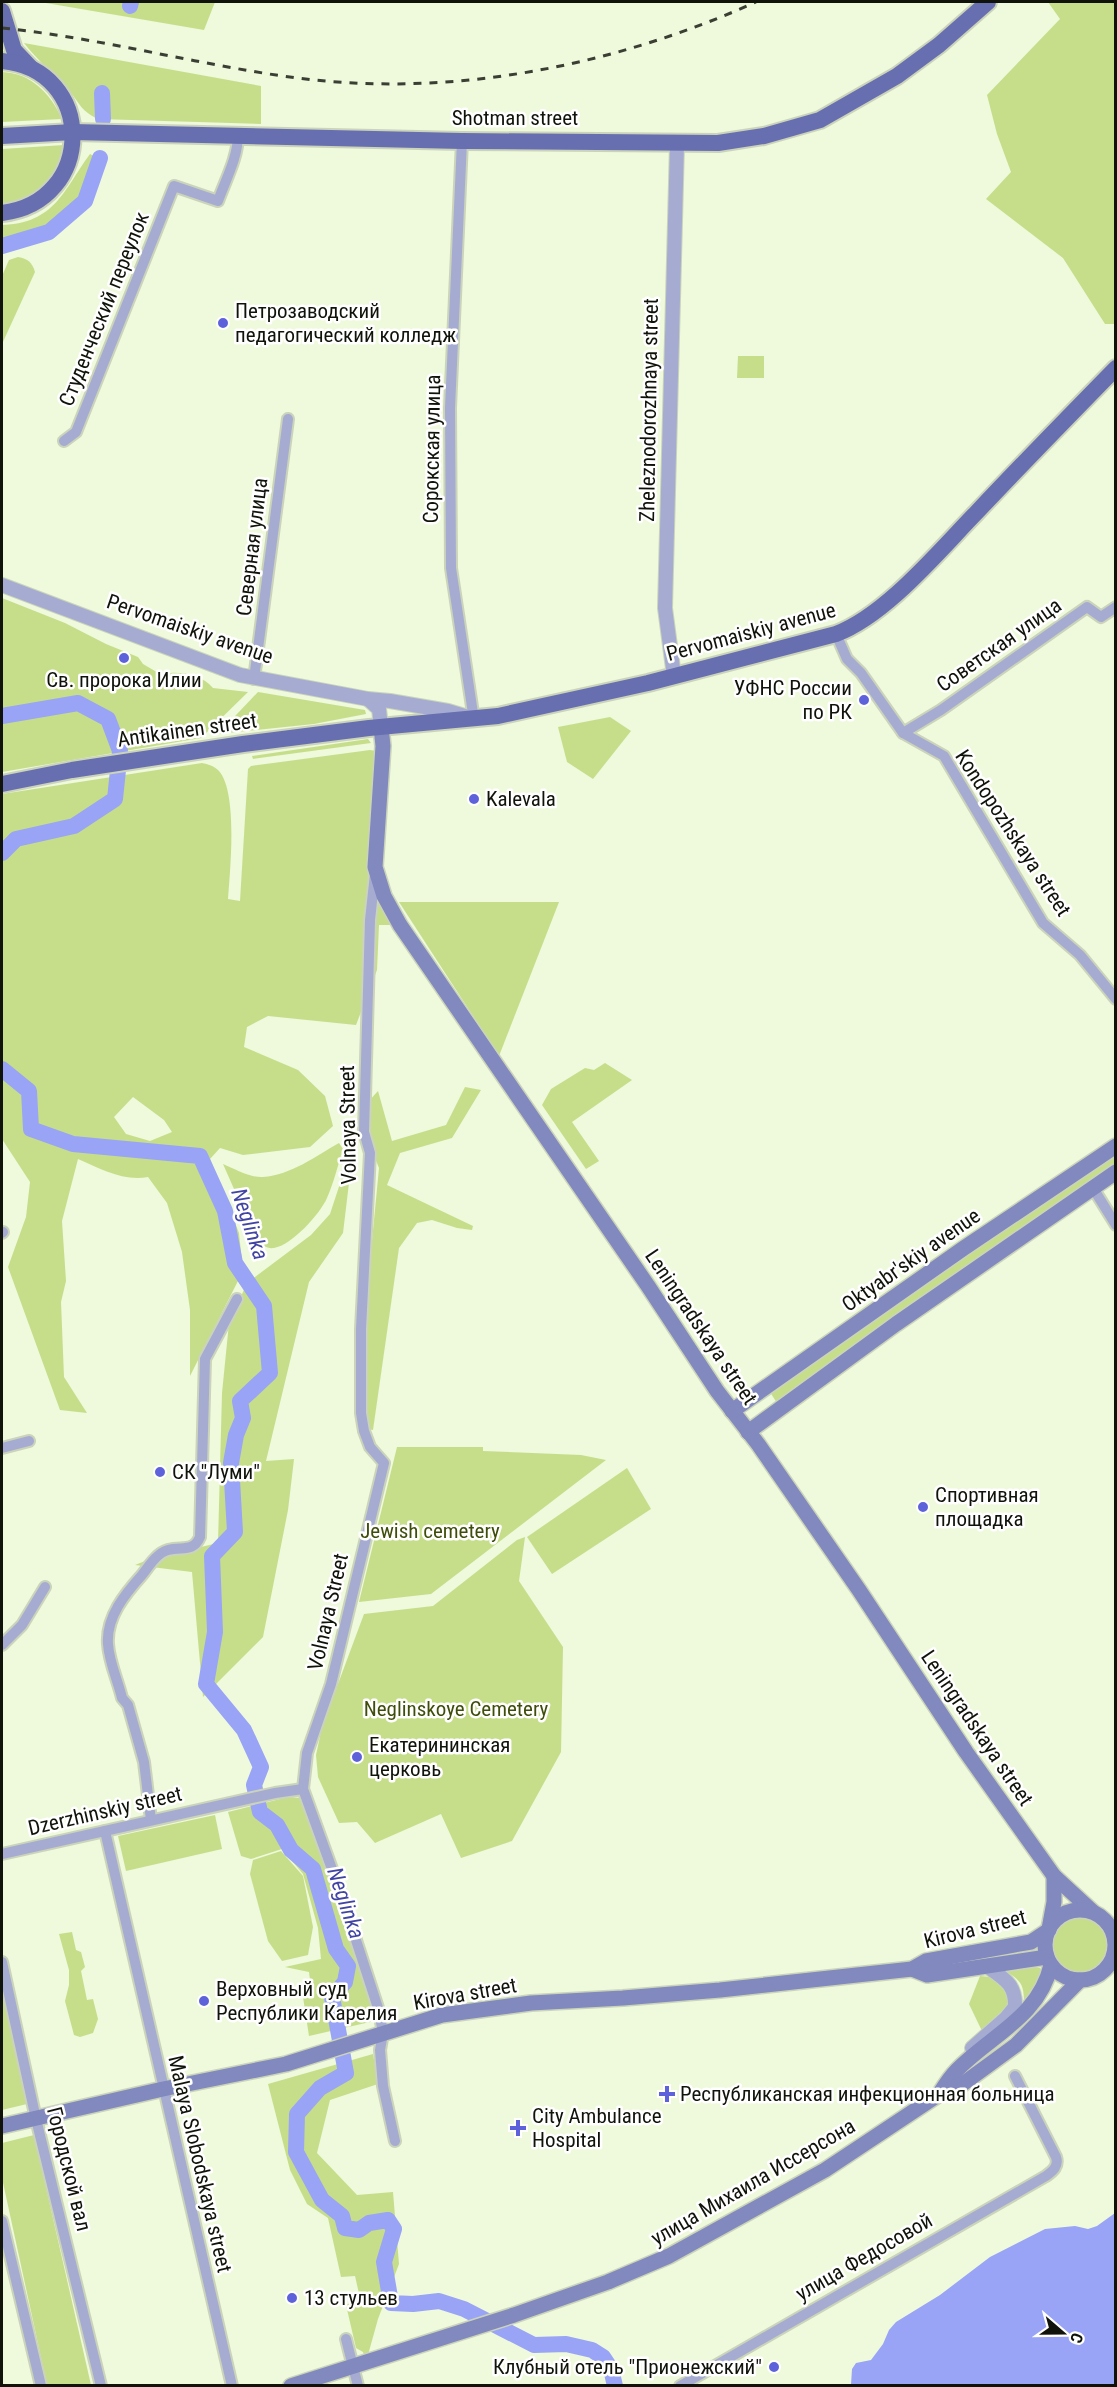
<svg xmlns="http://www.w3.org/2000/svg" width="1117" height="2387" font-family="'Roboto Condensed',sans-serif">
  <rect width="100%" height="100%" fill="#eff9dc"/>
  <!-- green -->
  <g fill="#c6de8a" fill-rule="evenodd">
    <polygon points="40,2 215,2 204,30"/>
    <polygon points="1048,2 1115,2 1115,324 1105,324 1063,258 986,199 1011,172 997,134 987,95 1060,19"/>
    <path d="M24 43 261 86V124L98 119C78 109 81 103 67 89 53 73 37 60 24 43Z"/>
    <path d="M2 72C31 73 50 93 62 119L2 122Z"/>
    <path d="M64 145C57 177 36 202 2 204V149Z"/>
    <path d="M90 154 97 158 83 198 58 221 2 254V225C55 223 63 191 90 154Z"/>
    <path d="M18 257C28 259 32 262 35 272L2 344V276L9 260Z"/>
    <polygon points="738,356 764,356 764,378 737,378"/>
    <path d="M2 598 65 623 106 644 138 657 143 664 160 674C178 671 200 673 213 688L248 692 201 738 2 772Z"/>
    <polygon points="258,692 365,710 366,714 314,724 218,734"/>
    <polygon points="610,717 631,731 593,779 567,762 558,727"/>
    <polygon points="368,739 371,743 253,759 252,756"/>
    <path d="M370 750 376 751 377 899 394 925H379L377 970 356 1025 268 1016 247 1027 244 1047 298 1070 325 1096 333 1126 310 1147 243 1155 220 1148 210 1159 239 1233 243 1271 190 1376V1310L182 1252 167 1203 148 1177C124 1182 99 1168 78 1159L62 1221 66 1281 61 1302 64 1377 87 1413 60 1410 8 1267 26 1217 30 1182 2 1139V794L202 763C208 764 214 766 219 771 238 793 230 870 228 899L240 901 248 769 251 766ZM133 1097 164 1120 172 1132 150 1141 126 1134 114 1117Z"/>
    <polygon points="399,902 559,902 499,1056"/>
    <polygon points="605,1063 632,1080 572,1122 599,1161 586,1169 542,1105 551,1089 585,1068 594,1070"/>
    <polygon points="465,1087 481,1090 452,1138 400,1153 387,1185 473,1226 472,1230 457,1228 432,1220 417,1223 399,1248 373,1430 367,1429 365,1370 369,1272 379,1168 365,1133 368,1102 378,1091 392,1141 446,1125"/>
    <polygon points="354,1141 343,1233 309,1282 266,1461 294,1459 288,1510 263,1637 203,1697 192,1572 135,1565 150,1559 218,1543 222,1393 229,1323 247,1283 311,1235 330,1214"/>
    <path d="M339 1143 343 1149C338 1165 334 1182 327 1198 320 1214 292 1245 274 1248 267 1249 262 1245 257 1241L223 1164C235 1169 250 1178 263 1177 291 1175 316 1156 339 1143Z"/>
    <polygon points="1115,1152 1115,1172 777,1403 768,1389"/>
    <polygon points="397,1447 483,1447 483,1451 581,1455 606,1460 431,1594 359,1602"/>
    <polygon points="627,1468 651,1509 552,1574 527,1537"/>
    <polygon points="525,1537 519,1581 563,1647 561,1752 512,1841 461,1858 441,1814 375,1843 357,1822 339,1823 318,1777 316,1755 322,1727 364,1614 433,1606 517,1540"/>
    <polygon points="288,1797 302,1798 373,2008 373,2016 370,2022 309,2036 303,1997 312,1996 309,1972 285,1967 321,1959 318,1928 303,1874 282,1849 251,1859 241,1856 228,1812"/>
    <polygon points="215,1815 222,1849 126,1871 118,1836"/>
    <polygon points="281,1851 303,1876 313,1927 308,1955 282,1961 268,1941 250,1874 253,1860"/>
    <circle cx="1080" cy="1947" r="29"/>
    <polygon points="72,1932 76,1950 81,1952 85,1967 81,1971 87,2000 93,1999 98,2019 93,2033 80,2037 74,2035 65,2001 69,1985 69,1970 59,1934"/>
    <path d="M1031 1966 1040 1968 1043 1973 1024 2004C1024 1985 1022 1981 1005 1971Z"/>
    <polygon points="980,1976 991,1977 1001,1981 1010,2001 1004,2011 982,2031 969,2004"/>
    <polygon points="2,1991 27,2104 2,2110"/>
    <polygon points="373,2054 378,2084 330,2100 317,2153 357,2195 393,2192 399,2264 378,2319 366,2362 363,2352 356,2348 346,2305 360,2298 355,2276 341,2277 328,2218 307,2204 290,2170 268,2084"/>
    <polygon points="34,2135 91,2385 47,2385 2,2178 2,2143"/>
  </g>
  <!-- water -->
  <polygon fill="#99a4f6" points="1115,2213 1115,2385 851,2385 852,2369 856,2363 871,2360 883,2344 889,2330 896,2322 940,2295 990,2257 1045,2229 1075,2226 1088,2229 1097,2226"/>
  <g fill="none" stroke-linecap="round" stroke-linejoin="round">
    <!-- river -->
    <g stroke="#99a4f6" stroke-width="16">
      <polyline points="130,6 131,2"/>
      <polyline points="102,93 103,119"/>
      <polyline points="2,246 49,232 85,201 100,158"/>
      <polyline points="2,716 78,703 108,719 120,751 115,799 74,826 16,839 2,853"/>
      <polyline points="2,1069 29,1091 31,1129 73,1144 200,1156 225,1211 235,1263 264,1306 270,1373 240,1401 243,1418 236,1435 231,1463 235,1532 212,1556 215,1632 206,1684 244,1730 261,1767 254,1785 260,1812 277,1825 291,1850 313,1869 336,1949 348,1966 345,1982 332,1997 346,2073 320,2088 297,2114 296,2152 322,2200 342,2216 345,2228 359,2230 369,2223 388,2220 394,2229 384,2262 391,2303 413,2304 439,2301 464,2309 534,2345 566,2344 592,2350 603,2357 611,2369 615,2386"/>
    </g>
    <defs>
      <g id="minor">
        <polyline points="462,141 450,408 451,568 474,720"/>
        <path d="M64 441 76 432 174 186 218 201C226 179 238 157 238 135"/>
        <polyline points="836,634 847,659 861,673 903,733 944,756 1043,923 1080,955 1116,999"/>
        <polyline points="254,679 288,419"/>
        <polyline points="903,733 941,710 1087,607 1101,617 1116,607"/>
        <polyline points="375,874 370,920 364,1132 370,1153 361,1329 361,1413 364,1431 370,1447 384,1463 331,1684 307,1753 303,1789 341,1894 379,2011 383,2033 380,2050 383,2086 395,2141"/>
        <polyline points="1093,1188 1116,1225"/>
        <polyline points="2,1233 3,1232"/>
        <polyline points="2,1448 29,1441"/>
        <polyline points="2,1645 22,1625 45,1587"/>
        <path d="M151 1820 144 1762 128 1705 122 1698C118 1681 109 1662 108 1644 106 1617 125 1594 142 1575 149 1566 157 1553 168 1550 182 1546 193 1553 200 1537L205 1359 237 1299"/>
        <polyline points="105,1831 232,2386"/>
        <polyline points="2,1854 275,1793 303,1789"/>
        <polyline points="2,1962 36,2119 101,2386"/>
        <polyline points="2,2221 41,2386"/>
        <polyline points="346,2339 358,2386"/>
        <path d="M680 2386 1046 2176C1053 2171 1059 2166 1056 2157L1015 2076"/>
      </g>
      <g id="tertiary">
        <polyline points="2,585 240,675 368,699 390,701 448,711 468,717"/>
        <polyline points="674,676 665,608 677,144"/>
        <polyline points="368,699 379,709 381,727"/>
        <path d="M972 2048 1006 2018 1015 2007C1016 1985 1005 1979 988 1967"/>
      </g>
      <g id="secondary">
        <polyline points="381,727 383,746 375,867 384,896 400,925 648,1286 717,1391 758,1444 859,1590 966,1752 1054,1876 1092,1911"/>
        <polyline points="732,1411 964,1248 1116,1146"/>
        <polyline points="748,1432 896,1324 1116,1172"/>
        <circle cx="1080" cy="1945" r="35"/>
        <polyline points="1049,1929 1054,1902 1054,1876"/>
        <polyline points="912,1969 927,1975 1047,1957"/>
        <path d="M940 2093C945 2085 950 2077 957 2070 991 2035 1039 2017 1051 1965"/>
        <polyline points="2,2126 163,2089 286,2064 442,2015 531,2003 623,1998 720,1990 912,1969 926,1961 1031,1942 1049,1930"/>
        <polyline points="291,2386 514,2315 608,2282 669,2256 825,2170 938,2095 964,2083 1016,2045 1080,1980"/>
      </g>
      <g id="primary">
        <polyline points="2,11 14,50 31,68"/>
        <path d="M2 61C96 69 96 202 2 213"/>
        <polyline points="2,136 73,132 462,141 718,143 764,136 820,120 897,76 939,45 988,2"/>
        <path d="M2 784 72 770 243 744 369 728 498 716 648 683 836 634C886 615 938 552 976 513 1022 464 1069 416 1116 368"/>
      </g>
    </defs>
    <!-- minor casing -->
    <use href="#minor" stroke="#cbd4ba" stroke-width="14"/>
    <!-- tertiary casing -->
    <use href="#tertiary" stroke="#cbd4ba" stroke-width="16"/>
    <!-- secondary casing -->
    <use href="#secondary" stroke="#cbd4ba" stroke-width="18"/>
    <!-- primary casing -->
    <use href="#primary" stroke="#cbd4ba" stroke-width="20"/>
    <!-- minor -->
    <use href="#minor" stroke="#a6acd1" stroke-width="10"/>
    <!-- tertiary -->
    <use href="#tertiary" stroke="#a6acd1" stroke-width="14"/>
    <!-- secondary -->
    <use href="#secondary" stroke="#8189be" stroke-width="15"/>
    <!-- primary -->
    <use href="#primary" stroke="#676fb0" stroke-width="16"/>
    <!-- rail -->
    <path stroke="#3b3f33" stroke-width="3" stroke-dasharray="8 8" stroke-linecap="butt" d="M2 28C101 38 198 65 297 78 452 98 614 66 756 2"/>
  </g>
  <!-- markers -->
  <g fill="#5e62da" stroke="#fff" stroke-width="2">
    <circle cx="223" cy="323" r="6"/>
    <circle cx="124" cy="658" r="6"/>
    <circle cx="864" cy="700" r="6"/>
    <circle cx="474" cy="799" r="6"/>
    <circle cx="160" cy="1472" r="6"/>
    <circle cx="923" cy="1507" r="6"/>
    <circle cx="357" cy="1757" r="6"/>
    <circle cx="204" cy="2001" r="6"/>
    <path d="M664 2085h6v6h6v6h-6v6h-6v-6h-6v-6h6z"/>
    <path d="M515 2119h6v6h6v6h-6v6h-6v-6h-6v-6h6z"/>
    <circle cx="292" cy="2298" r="6"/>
    <circle cx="774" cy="2367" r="6"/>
  </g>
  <g text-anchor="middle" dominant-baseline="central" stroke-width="5" stroke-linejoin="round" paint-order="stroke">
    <!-- street labels -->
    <g font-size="21" fill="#10130a" stroke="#fff">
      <text x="515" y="118">Shotman street</text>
      <text transform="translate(104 309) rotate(-68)">Студенческий переулок</text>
      <text transform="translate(649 410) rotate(-89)">Zheleznodorozhnaya street</text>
      <text transform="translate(432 449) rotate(-89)">Сорокская улица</text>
      <text transform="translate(252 547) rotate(-83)">Северная улица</text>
      <text transform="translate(190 629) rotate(19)">Pervomaiskiy avenue</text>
      <text transform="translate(751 632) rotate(-15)">Pervomaiskiy avenue</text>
      <text transform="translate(999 645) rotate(-35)">Советская улица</text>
      <text transform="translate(187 730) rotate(-8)">Antikainen street</text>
      <text transform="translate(1013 833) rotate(57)">Kondopozhskaya street</text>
      <text transform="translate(348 1125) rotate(-91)">Volnaya Street</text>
      <text transform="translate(911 1260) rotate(-35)">Oktyabr'skiy avenue</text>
      <text transform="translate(701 1327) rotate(56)">Leningradskaya street</text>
      <text transform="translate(328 1612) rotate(-77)">Volnaya Street</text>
      <text transform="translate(977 1728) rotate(56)">Leningradskaya street</text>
      <text transform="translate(105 1811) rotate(-13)">Dzerzhinskiy street</text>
      <text transform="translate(975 1929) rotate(-14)">Kirova street</text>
      <text transform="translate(465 1994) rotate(-10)">Kirova street</text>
      <text transform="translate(200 2164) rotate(77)">Malaya Slobodskaya street</text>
      <text transform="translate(69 2169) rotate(76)">Городской вал</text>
      <text transform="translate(753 2182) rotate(-30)">улица Михаила Иссерсона</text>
      <text transform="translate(864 2257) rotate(-30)">улица Федосовой</text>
    </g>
    <!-- poi labels -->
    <g font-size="21" fill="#10130a" stroke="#fff" text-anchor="start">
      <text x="235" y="311">Петрозаводский<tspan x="235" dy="24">педагогический колледж</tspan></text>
      <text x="124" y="680" text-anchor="middle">Св. пророка Илии</text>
      <text x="852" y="688" text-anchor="end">УФНС России<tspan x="852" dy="24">по РК</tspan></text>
      <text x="486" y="799">Kalevala</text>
      <text x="172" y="1472">СК "Луми"</text>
      <text x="935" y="1495">Спортивная<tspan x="935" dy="24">площадка</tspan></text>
      <text x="369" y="1745">Екатерининская<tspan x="369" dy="24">церковь</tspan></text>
      <text x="216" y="1989">Верховный суд<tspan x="216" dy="24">Республики Карелия</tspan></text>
      <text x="680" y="2094">Республиканская инфекционная больница</text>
      <text x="532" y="2116">City Ambulance<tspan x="532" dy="24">Hospital</tspan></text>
      <text x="304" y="2298">13 стульев</text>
      <text x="762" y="2367" text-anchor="end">Клубный отель "Прионежский"</text>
    </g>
    <!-- park labels -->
    <g font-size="21" fill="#3e4d09" stroke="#fff">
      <text x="430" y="1531">Jewish cemetery</text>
      <text x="456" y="1709">Neglinskoye Cemetery</text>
    </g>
    <!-- water labels -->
    <g font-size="22" font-style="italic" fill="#4144a2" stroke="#fff">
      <text transform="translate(250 1224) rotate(71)">Neglinka</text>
      <text transform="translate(346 1903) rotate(71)">Neglinka</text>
    </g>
  </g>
  <!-- border -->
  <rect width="1117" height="2387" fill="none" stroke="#10130a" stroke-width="6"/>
  <!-- north arrow -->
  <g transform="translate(1063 2333) rotate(110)" stroke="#ffffff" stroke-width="4.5" paint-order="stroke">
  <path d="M0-4.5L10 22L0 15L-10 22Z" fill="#10130a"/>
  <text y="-9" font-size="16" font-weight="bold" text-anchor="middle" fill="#10130a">С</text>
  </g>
</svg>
